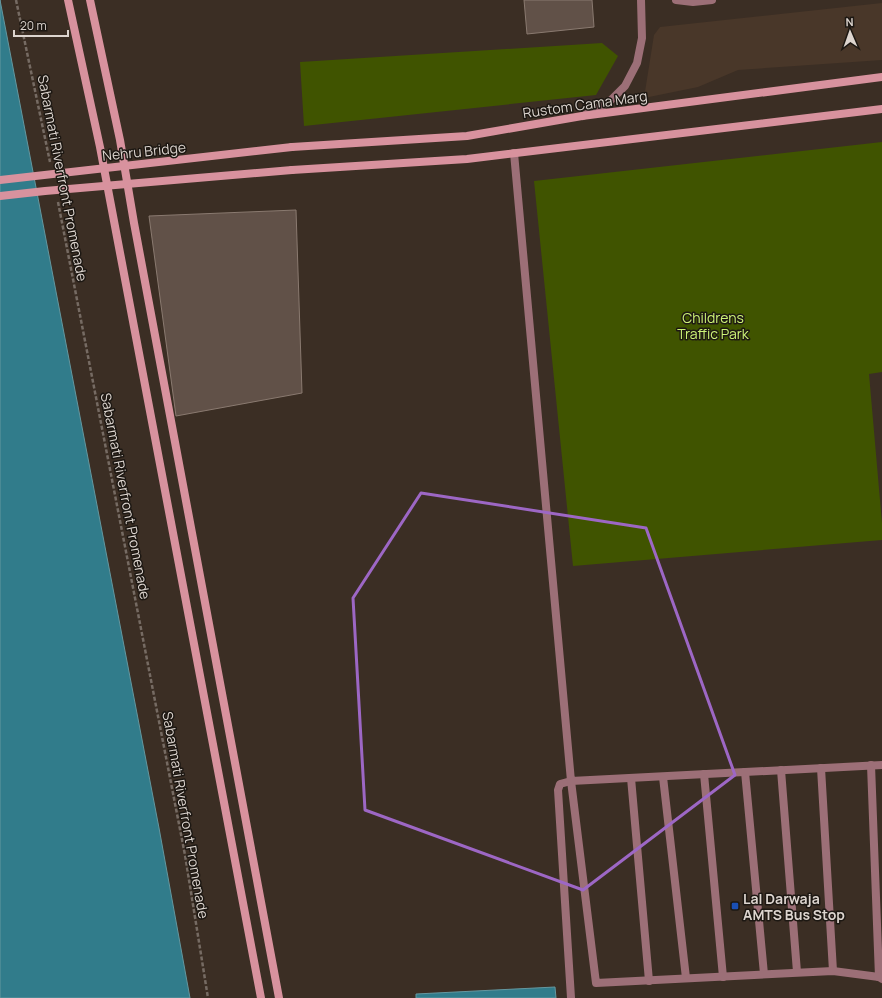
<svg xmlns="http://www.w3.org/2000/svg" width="882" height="998" font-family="Manrope,sans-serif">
  <rect width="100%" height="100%" fill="#3b2e24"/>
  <!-- built -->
  <polygon fill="#493729" points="882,3 882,60 738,70 698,87 644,98 654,35 660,27"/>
  <!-- green -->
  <g fill="#405400">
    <polygon points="602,43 618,56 596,95 304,126 300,62"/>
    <polygon points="882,142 882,372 869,374 882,523 882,540 573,566 534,181"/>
  </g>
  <!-- water -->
  <g fill="#317c8b" stroke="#65979f">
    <polygon points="0,0 159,828 190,998 0,998"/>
    <polygon points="555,987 556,998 416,998 416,994"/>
  </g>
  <!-- building -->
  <g fill="#615148" stroke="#8a7a70">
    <polygon points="524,0 592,0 594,27 527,34"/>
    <polygon points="296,210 302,393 176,416 149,216"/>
  </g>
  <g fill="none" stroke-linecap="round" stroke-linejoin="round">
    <!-- path -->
    <g stroke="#766b63" stroke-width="2.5" stroke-dasharray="4 2" stroke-linecap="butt">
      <polyline points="16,0 50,162"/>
      <polyline points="58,202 185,855 208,998"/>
    </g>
    <!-- service -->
    <g stroke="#9c6f77" stroke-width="8">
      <polyline points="871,765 879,977"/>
      <polyline points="821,768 833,971"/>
      <polyline points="781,770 797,972"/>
      <polyline points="745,772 764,974"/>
      <polyline points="704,774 723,977"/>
      <polyline points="663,777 686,978"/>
      <polyline points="631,778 649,981"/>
      <polyline points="571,781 596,983 833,971 879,977 882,979"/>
    </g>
    <!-- minor -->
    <polyline stroke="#9c6f77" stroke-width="8" points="571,998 558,790 560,784 571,781"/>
    <!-- tertiary -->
    <g stroke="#9c6f77" stroke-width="8">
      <polyline points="676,0 693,2 712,0"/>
      <polyline points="583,116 609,102 625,86 637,63 642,38 641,0"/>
      <polyline points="514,153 571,781 882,765"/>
    </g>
    <!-- secondary -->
    <g stroke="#d8929e" stroke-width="8">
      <polyline points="68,0 100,147 261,998"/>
      <polyline points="90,0 120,140 134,223 279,998"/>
      <polyline points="292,147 467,136 582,116 882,77"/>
      <polyline points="292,170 467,159 882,109"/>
    </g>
    <!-- secondary-bridge -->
    <g stroke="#d8929e" stroke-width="8">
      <polyline points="0,180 292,147"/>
      <polyline points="0,196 45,191 292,170"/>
    </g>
  </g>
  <!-- marked area -->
  <path fill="none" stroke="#9d67c5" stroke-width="3" stroke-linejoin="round" d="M421 493 646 528 735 775 583 890 365 810 353 598Z"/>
  <!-- markers -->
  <rect fill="#1a4fb4" stroke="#1d1813" stroke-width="1.5" x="731" y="902" width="8" height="8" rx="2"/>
  <g text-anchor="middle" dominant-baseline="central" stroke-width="3" stroke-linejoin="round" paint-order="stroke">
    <!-- street labels -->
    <g font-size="14" fill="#ddd5cf" stroke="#1d1813">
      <text transform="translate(585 104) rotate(-8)">Rustom Cama Marg</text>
      <text transform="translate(144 151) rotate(-6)">Nehru Bridge</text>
      <text transform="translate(63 178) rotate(79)">Sabarmati Riverfront Promenade</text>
      <text transform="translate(126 496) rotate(79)">Sabarmati Riverfront Promenade</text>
      <text transform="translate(186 815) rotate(80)">Sabarmati Riverfront Promenade</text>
    </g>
    <!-- park labels -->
    <g font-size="14" fill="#cdf377" stroke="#1d1813">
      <text x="713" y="317">Childrens<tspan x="713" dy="16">Traffic Park</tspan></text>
    </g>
    <!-- poi labels -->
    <g font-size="14" font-weight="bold" fill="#ddd5cf" stroke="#1d1813" text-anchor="start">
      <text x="743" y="898">Lal Darwaja<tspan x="743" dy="16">AMTS Bus Stop</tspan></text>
    </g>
  </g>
  <!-- north arrow -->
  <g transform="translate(850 32) rotate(358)" stroke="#1d1813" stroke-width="3" paint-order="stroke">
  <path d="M0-3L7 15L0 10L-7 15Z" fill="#ddd5cf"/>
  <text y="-6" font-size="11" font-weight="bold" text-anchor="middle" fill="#ddd5cf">N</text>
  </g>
  <!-- scale -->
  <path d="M14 30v6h54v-6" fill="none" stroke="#ddd5cf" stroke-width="2"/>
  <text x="20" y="30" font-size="12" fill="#ddd5cf" stroke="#1d1813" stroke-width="3" paint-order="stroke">20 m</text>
</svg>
